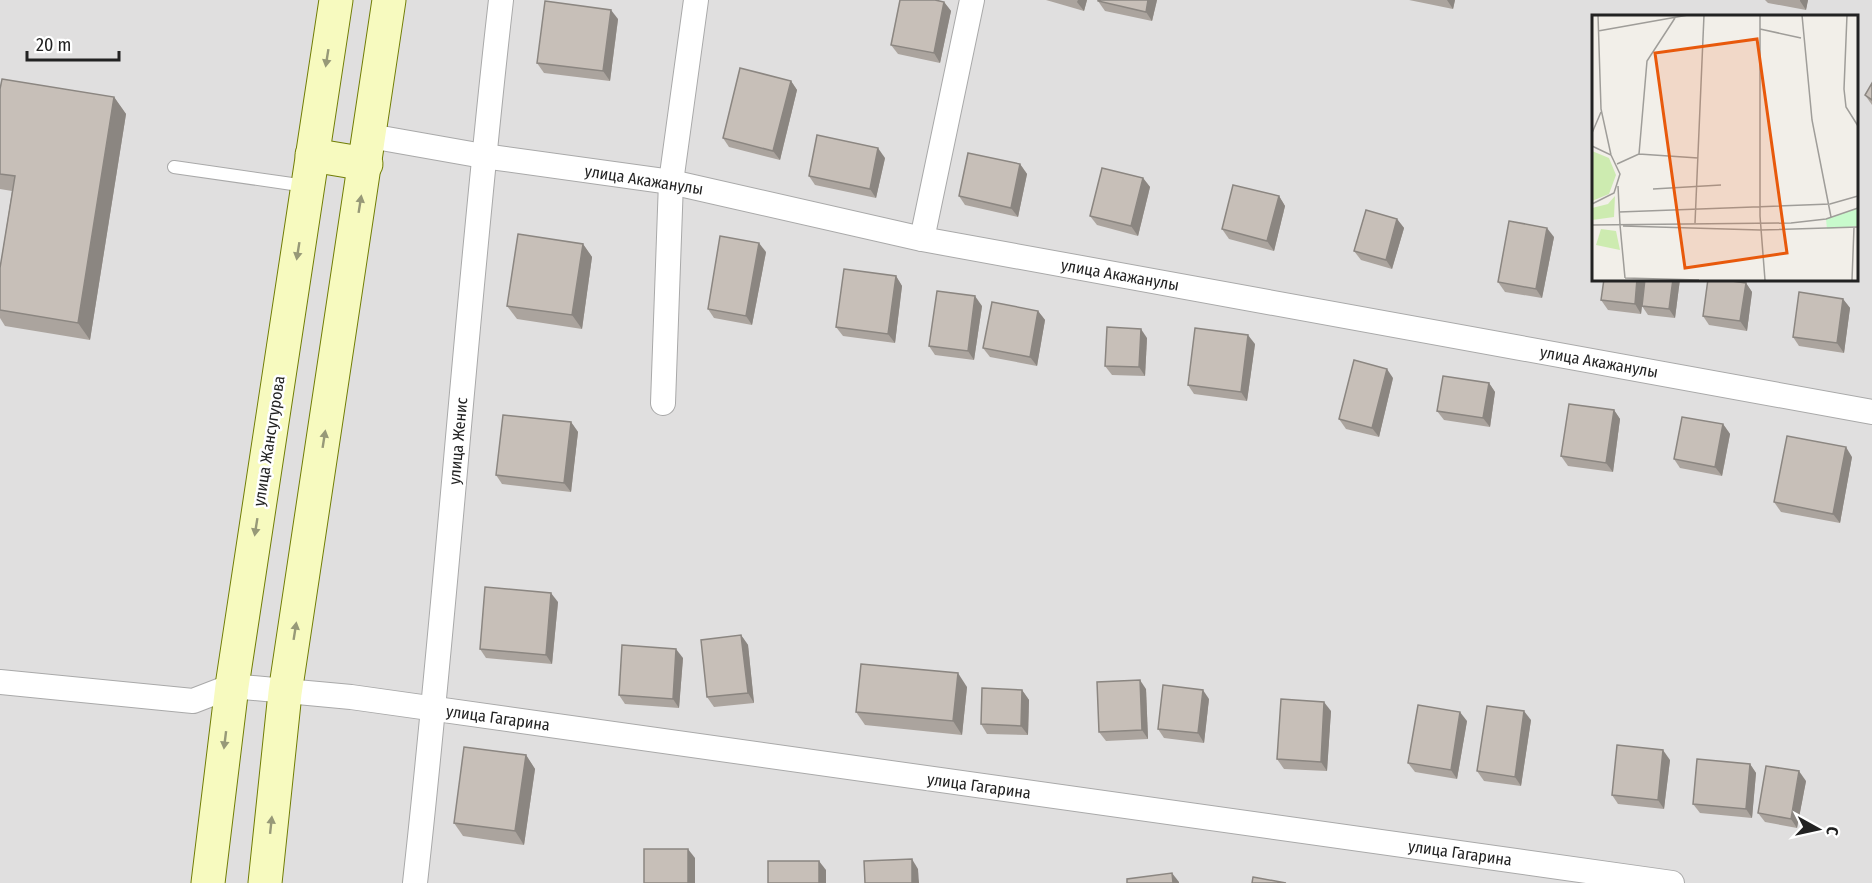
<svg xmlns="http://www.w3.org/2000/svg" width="1872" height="883" font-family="'Fira Sans Condensed',sans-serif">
  <rect width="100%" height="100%" fill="#f2efe9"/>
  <!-- residential -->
  <path fill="#e0dfdf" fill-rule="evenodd" d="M0 0H1872V883H0ZM1593 16H1856V279H1593Z"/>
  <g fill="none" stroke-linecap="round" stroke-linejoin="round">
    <defs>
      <polyline id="service" points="174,167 306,186"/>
      <g id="minor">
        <polyline points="370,136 483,156 671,182 922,239 1872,412"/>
        <polyline points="922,239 972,0"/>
        <polyline points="663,403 671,182 696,0"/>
        <polyline points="0,682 193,701 232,686 351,697 1672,883"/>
        <path d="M415 883C448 589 467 294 501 0"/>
      </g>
      <g id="secondary">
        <polyline points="312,155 366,164"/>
        <polyline points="208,883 232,686 336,0"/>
        <polyline points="265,883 285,693 389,0"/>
      </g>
    </defs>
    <!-- service casing -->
    <use href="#service" stroke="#a9a9a9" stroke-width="14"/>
    <!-- minor casing -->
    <use href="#minor" stroke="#a9a9a9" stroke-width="26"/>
    <!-- secondary casing -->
    <use href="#secondary" stroke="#707d05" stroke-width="35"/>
    <!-- service -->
    <use href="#service" stroke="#fff" stroke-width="12"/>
    <!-- minor -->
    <use href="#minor" stroke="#fff" stroke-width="24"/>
    <!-- secondary -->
    <use href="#secondary" stroke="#f7fabf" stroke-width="33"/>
  </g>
  <!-- wall -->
  <g fill="#aba49e">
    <polygon points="1046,0 1087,0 1084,11"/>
    <polygon points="1157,0 1152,21 1105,11 1098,1"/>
    <polygon points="1409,0 1455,0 1453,9"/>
    <polygon points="1765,0 1808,0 1806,10 1768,3"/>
    <polygon points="944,2 951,11 940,63 898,54 891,45"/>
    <polygon points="618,19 610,81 544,73 537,63"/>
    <polygon points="791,81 797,90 780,160 729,147 723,138"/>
    <polygon points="1872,83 1872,105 1865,95"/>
    <polygon points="114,97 126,114 90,340 5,326 0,318 0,268 12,191 0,189 0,174"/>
    <polygon points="885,158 876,198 815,185 809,176"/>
    <polygon points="1020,164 1027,174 1018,217 965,205 959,196"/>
    <polygon points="1143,178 1150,187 1138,236 1097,225 1090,216"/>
    <polygon points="1279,196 1285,206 1274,251 1229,239 1222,229"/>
    <polygon points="1397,219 1404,228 1392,269 1361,260 1354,251"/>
    <polygon points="1554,237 1542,298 1505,292 1498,282"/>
    <polygon points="583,244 592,257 582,329 517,319 507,306"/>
    <polygon points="766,252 752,325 714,318 708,309"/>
    <polygon points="896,276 902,286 895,343 843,336 836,327"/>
    <polygon points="1680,279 1675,318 1648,315 1642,306 1641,314 1608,310 1601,300"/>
    <polygon points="1746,283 1752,292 1747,331 1709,325 1703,316"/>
    <polygon points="1843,299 1850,308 1844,353 1799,346 1793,337"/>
    <polygon points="982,306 974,360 935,355 929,346"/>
    <polygon points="1038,311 1045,320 1037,366 990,357 983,348"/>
    <polygon points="1147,338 1145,376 1112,375 1105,366"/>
    <polygon points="1255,344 1247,401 1194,394 1188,385"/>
    <polygon points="1393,378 1379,437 1346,429 1339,419"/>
    <polygon points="1489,383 1495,392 1490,427 1444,420 1437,411"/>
    <polygon points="1614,410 1620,419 1613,472 1568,466 1561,456"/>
    <polygon points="571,422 578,432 571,492 502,484 496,475"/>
    <polygon points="1723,424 1730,434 1722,476 1680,468 1674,459"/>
    <polygon points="1852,457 1840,523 1781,512 1774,502"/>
    <polygon points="558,602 552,664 486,658 480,649"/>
    <polygon points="741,635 748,645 754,703 714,707 707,697"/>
    <polygon points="683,658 679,708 625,704 619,695"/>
    <polygon points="967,687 962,735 865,725 856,712"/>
    <polygon points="1146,689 1148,739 1106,741 1099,732"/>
    <polygon points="1022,690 1029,700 1028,735 987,734 981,724"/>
    <polygon points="1209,699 1204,743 1164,738 1158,729"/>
    <polygon points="1331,711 1327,771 1284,769 1277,759"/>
    <polygon points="1531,720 1521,786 1484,781 1477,771"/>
    <polygon points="1467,721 1457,779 1415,772 1408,763"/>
    <polygon points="526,755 535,769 524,845 463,836 454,823"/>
    <polygon points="1670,760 1664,809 1618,804 1612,795"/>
    <polygon points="1750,764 1756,773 1752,818 1700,813 1693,804"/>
    <polygon points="1806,781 1797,828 1765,822 1758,813"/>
  </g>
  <!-- shaded-wall -->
  <g fill="#8b8681">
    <polygon points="1078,0 1087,0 1084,11 1077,2"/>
    <polygon points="1148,0 1157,0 1152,21 1146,12"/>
    <polygon points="1447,0 1455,0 1453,9"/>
    <polygon points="1800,0 1808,0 1806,10 1800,1"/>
    <polygon points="944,2 951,11 940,63 934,53"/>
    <polygon points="611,10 618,19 610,81 603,71"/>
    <polygon points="791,81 797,90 780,160 773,151"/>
    <polygon points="114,97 126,114 90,340 78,323"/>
    <polygon points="878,148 885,158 876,198 870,189"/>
    <polygon points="1020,164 1027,174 1018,217 1011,208"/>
    <polygon points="1143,178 1150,187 1138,236 1131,226"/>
    <polygon points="1279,196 1285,206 1274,251 1267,241"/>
    <polygon points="1397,219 1404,228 1392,269 1386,260"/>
    <polygon points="1547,228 1554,237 1542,298 1536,289"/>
    <polygon points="759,243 766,252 752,325 746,316"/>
    <polygon points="583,244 592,257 582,329 572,315"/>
    <polygon points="896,276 902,286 895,343 888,334"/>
    <polygon points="1637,279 1645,279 1641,314 1635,304"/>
    <polygon points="1673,279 1680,279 1675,318 1669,309"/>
    <polygon points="1746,283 1752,292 1747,331 1740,321"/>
    <polygon points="975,296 982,306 974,360 968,351"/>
    <polygon points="1843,299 1850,308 1844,353 1837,343"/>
    <polygon points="1038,311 1045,320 1037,366 1030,357"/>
    <polygon points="1141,329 1147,338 1145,376 1139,367"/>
    <polygon points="1248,335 1255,344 1247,401 1241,392"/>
    <polygon points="1387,369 1393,378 1379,437 1372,428"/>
    <polygon points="1489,383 1495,392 1490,427 1483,418"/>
    <polygon points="1614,410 1620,419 1613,472 1606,463"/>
    <polygon points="571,422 578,432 571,492 564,483"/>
    <polygon points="1723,424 1730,434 1722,476 1715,467"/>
    <polygon points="1846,447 1852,457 1840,523 1833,514"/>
    <polygon points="551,593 558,602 552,664 546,655"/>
    <polygon points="741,635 748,645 754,703 748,693"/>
    <polygon points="676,649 683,658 679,708 673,699"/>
    <polygon points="958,673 967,687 962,735 953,721"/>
    <polygon points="1140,680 1146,689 1148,739 1142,730"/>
    <polygon points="1022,690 1029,700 1028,735 1021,726"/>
    <polygon points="1203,690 1209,699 1204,743 1198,733"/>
    <polygon points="1324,702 1331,711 1327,771 1321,762"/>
    <polygon points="1524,711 1531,720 1521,786 1515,777"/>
    <polygon points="1460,712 1467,721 1457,779 1451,770"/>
    <polygon points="1663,750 1670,760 1664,809 1658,800"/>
    <polygon points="526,755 535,769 524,845 515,831"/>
    <polygon points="1750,764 1756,773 1752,818 1746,809"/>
    <polygon points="1799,771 1806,781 1797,828 1791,819"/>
    <polygon points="688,849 695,858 695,883 688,883"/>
    <polygon points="912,859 918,869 919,883 912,883"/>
    <polygon points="819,861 826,870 826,883 819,883"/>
    <polygon points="1172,873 1179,882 1179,883 1173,883"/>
  </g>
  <!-- building -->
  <g fill="#c7bfb8" stroke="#8b8681" stroke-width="1.5">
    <polygon points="900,0 935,0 944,2 934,53 891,45"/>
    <polygon points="1098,0 1148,0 1146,12 1098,1"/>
    <polygon points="545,1 611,10 603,71 537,63"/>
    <polygon points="740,68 791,81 773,151 723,138"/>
    <polygon points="2,79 114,97 78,323 0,310 0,268 15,176 0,174 0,89"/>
    <polygon points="1872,83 1872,100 1865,95"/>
    <polygon points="817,135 878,148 870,189 809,176"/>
    <polygon points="968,153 1020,164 1011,208 959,196"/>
    <polygon points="1102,168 1143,178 1131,226 1090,216"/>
    <polygon points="1233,185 1279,196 1267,241 1222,229"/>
    <polygon points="1366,210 1397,219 1386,260 1354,251"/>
    <polygon points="1509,221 1547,228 1536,289 1498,282"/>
    <polygon points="518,234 583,244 572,315 507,306"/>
    <polygon points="720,236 759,243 746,316 708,309"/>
    <polygon points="844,269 896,276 888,334 836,327"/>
    <polygon points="1604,279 1637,279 1635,304 1601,300"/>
    <polygon points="1645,279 1673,279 1669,309 1642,306"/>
    <polygon points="1708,279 1717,279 1746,283 1740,321 1703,316"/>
    <polygon points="937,291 975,296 968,351 929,346"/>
    <polygon points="1799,292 1843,299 1837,343 1793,337"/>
    <polygon points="992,302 1038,311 1030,357 983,348"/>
    <polygon points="1107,327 1141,329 1139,367 1105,366"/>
    <polygon points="1195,328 1248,335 1241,392 1188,385"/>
    <polygon points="1354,360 1387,369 1372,428 1339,419"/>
    <polygon points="1443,376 1489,383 1483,418 1437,411"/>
    <polygon points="1569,404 1614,410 1606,463 1561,456"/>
    <polygon points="503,415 571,422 564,483 496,475"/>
    <polygon points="1682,417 1723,424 1715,467 1674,459"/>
    <polygon points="1787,436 1846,447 1833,514 1774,502"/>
    <polygon points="485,587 551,593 546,655 480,649"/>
    <polygon points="741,635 748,693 707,697 701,640"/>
    <polygon points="622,645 676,649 673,699 619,695"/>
    <polygon points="861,664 958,673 953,721 856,712"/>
    <polygon points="1140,680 1142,730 1099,732 1097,682"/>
    <polygon points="1163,685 1203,690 1198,733 1158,729"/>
    <polygon points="982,688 1022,690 1021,726 981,724"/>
    <polygon points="1281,699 1324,702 1321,762 1277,759"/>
    <polygon points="1418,705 1460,712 1451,770 1408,763"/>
    <polygon points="1487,706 1524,711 1515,777 1477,771"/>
    <polygon points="1617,745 1663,750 1658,800 1612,795"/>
    <polygon points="464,747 526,755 515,831 454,823"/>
    <polygon points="1697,759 1750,764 1746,809 1693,804"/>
    <polygon points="1766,766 1799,771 1791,819 1758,813"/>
    <rect x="644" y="849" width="44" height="34"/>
    <polygon points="912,859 912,883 865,883 864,861"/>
    <rect x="768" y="861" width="51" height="22"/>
    <polygon points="1172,873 1173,883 1127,883 1127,879"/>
    <polygon points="1253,877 1286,883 1252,883"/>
  </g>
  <!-- one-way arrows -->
  <defs><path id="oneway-solid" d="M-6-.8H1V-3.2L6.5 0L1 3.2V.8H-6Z" transform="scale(1.5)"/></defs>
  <g fill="#979978">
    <use href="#oneway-solid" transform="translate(327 58) rotate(99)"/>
    <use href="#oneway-solid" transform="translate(360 204) rotate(-81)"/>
    <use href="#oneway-solid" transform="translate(298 251) rotate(99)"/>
    <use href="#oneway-solid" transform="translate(324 439) rotate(-81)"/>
    <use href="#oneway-solid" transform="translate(256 527) rotate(99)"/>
    <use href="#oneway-solid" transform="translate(295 631) rotate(-81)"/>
    <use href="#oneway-solid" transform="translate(225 740) rotate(97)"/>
    <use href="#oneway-solid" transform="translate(271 825) rotate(-84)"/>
  </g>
  <g text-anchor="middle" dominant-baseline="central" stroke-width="5" stroke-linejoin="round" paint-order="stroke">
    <!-- street labels -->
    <g font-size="16" fill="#222" stroke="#fff">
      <text transform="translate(644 180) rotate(9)">улица Акажанулы</text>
      <text transform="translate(1120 275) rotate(10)">улица Акажанулы</text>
      <text transform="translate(1599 362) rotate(10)">улица Акажанулы</text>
      <text transform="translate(269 441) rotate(-81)">улица Жансугурова</text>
      <text transform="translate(458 441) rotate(-85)">улица Женис</text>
      <text transform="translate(498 718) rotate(8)">улица Гагарина</text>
      <text transform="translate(979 786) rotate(8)">улица Гагарина</text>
      <text transform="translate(1460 853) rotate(8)">улица Гагарина</text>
    </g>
  </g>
  <!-- overview -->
  <g transform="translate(1592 15)">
    <rect width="266" height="266" fill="#f2efe9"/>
    <path d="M0 136 17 143 24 160 17 179 0 186ZM23 181 22 202 0 205V193L16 189ZM9 214 24 216 28 235 4 230Z" fill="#cdebb0"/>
    <path d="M265 193V211L235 214 234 204Z" fill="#c8facc"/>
    <path fill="none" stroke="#9f9d99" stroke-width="1.5" d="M6 0 9 94 19 140M168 0V201L173 265M210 0 220 105 239 202M255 0 252 74 254 92 266 111M168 14 209 23M6 16 96 0M0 118 9 97M0 131 19 140 28 159 22 178 0 189M47 139 106 143M25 149 47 139 55 46 83 3M26 171 28 210M61 174 129 170M27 197 238 189 266 181M103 208 112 0M0 210 199 208 234 204 266 193M28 210 33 263M31 211 168 215 266 212M33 263 107 265M260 265 262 212"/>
    <path fill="#e8590c" fill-opacity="0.15" stroke="#e8590c" stroke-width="3" d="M165 24 195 238 93 253 63 38Z"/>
    <rect width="266" height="266" fill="none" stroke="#222" stroke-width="3"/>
  </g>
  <!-- north arrow -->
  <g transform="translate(1818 829) rotate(98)" stroke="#ffffff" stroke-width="4.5" paint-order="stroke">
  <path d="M0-4.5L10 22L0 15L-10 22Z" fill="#222222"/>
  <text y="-9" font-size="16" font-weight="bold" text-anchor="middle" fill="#222222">С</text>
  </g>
  <!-- scale -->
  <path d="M27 51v9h92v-9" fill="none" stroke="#222222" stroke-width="3"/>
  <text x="36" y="51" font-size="18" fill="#222222" stroke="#ffffff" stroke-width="4.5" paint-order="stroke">20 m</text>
</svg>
